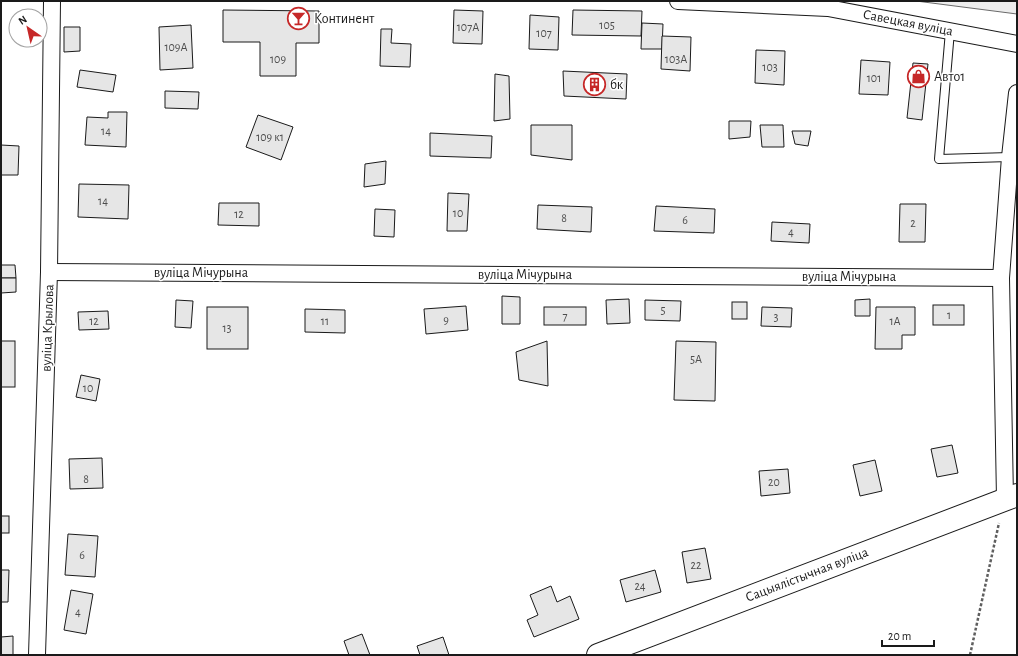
<svg xmlns="http://www.w3.org/2000/svg" width="1018" height="656" font-family="'Alegreya Sans',sans-serif">
  <rect width="100%" height="100%" fill="#fff"/>
  <!-- green -->
  <polygon fill="#ededed" stroke="#6a6a6a" points="916,1 1017,1 1017,14"/>
  <!-- building -->
  <g fill="#e6e6e6" stroke="#1a1a1a">
    <polygon points="223,10 319,11 319,43 296,43 296,76 260,76 260,42 223,42"/>
    <polygon points="454,10 483,11 482,44 453,43"/>
    <polygon points="573,10 642,11 641,36 572,35"/>
    <polygon points="530,15 559,17 558,50 529,49"/>
    <polygon points="642,23 663,24 662,49 641,49"/>
    <polygon points="191,25 193,68 160,70 159,27"/>
    <polygon points="64,27 80,27 80,51 64,52"/>
    <polygon points="381,29 392,29 391,43 411,44 410,67 380,66"/>
    <polygon points="662,36 691,37 690,71 661,69"/>
    <polygon points="756,50 785,51 784,85 755,83"/>
    <polygon points="861,60 890,62 888,95 859,94"/>
    <polygon points="913,63 928,64 922,120 907,118"/>
    <polygon points="80,70 116,75 113,92 77,87"/>
    <polygon points="563,71 627,74 626,99 564,96"/>
    <polygon points="495,74 509,76 510,119 494,121"/>
    <polygon points="165,91 199,92 198,109 165,108"/>
    <polygon points="108,112 127,112 126,147 85,145 87,117 108,118"/>
    <polygon points="258,115 293,127 281,160 246,147"/>
    <polygon points="729,121 751,121 750,137 729,139"/>
    <polygon points="531,125 572,125 572,160 531,155"/>
    <polygon points="760,125 783,125 784,147 762,147"/>
    <polygon points="792,131 811,131 808,146 795,144"/>
    <polygon points="430,133 492,136 491,158 430,156"/>
    <polygon points="1,145 19,146 18,175 1,175"/>
    <polygon points="386,161 385,184 364,187 365,164"/>
    <polygon points="79,184 129,185 128,219 78,217"/>
    <polygon points="448,193 469,194 467,231 447,231"/>
    <polygon points="219,203 259,203 259,226 218,225"/>
    <polygon points="900,204 926,204 925,242 899,242"/>
    <polygon points="538,205 592,207 591,232 537,229"/>
    <polygon points="656,206 715,209 714,233 654,231"/>
    <polygon points="375,209 395,210 394,237 374,236"/>
    <polygon points="772,222 810,224 809,243 771,241"/>
    <polygon points="1,265 15,265 16,278 1,278"/>
    <polygon points="1,278 16,278 16,292 1,293"/>
    <polygon points="502,296 520,297 520,324 502,324"/>
    <polygon points="629,299 630,323 607,324 606,300"/>
    <polygon points="870,299 870,316 855,316 855,300"/>
    <polygon points="176,300 193,301 191,328 175,327"/>
    <polygon points="645,300 681,301 680,321 645,320"/>
    <rect x="732" y="302" width="15" height="17"/>
    <rect x="933" y="305" width="31" height="20"/>
    <polygon points="466,306 468,330 426,334 424,309"/>
    <rect x="207" y="307" width="41" height="42"/>
    <rect x="544" y="307" width="42" height="18"/>
    <polygon points="762,307 792,308 791,327 761,326"/>
    <polygon points="876,307 915,307 915,335 902,335 902,349 875,349"/>
    <polygon points="305,309 345,310 345,333 305,332"/>
    <polygon points="108,311 109,329 79,330 78,312"/>
    <rect x="1" y="341" width="14" height="46"/>
    <polygon points="547,341 548,386 519,380 516,352"/>
    <polygon points="676,341 716,342 715,401 674,400"/>
    <polygon points="81,375 100,379 96,401 76,397"/>
    <polygon points="952,445 958,473 937,477 931,449"/>
    <polygon points="102,458 103,488 70,489 69,459"/>
    <polygon points="875,460 882,491 860,496 853,465"/>
    <polygon points="788,469 790,493 761,496 759,471"/>
    <rect x="1" y="516" width="8" height="17"/>
    <polygon points="68,534 98,536 95,577 65,575"/>
    <polygon points="705,548 711,579 687,583 682,552"/>
    <polygon points="1,570 9,570 8,602 1,602"/>
    <polygon points="655,570 661,592 626,602 620,580"/>
    <polygon points="551,586 557,602 570,596 579,619 534,637 527,620 538,615 530,595"/>
    <polygon points="71,590 93,594 86,634 64,630"/>
    <polygon points="362,634 370,655 349,655 344,641"/>
    <polygon points="13,636 13,655 1,655 1,637"/>
    <polygon points="443,637 449,655 420,655 417,646"/>
  </g>
  <g fill="none" stroke-linecap="round" stroke-linejoin="round">
    <defs>
      <polyline id="lane" points="950,31 939,159 1010,157"/>
      <g id="street">
        <polyline points="678,1 828,8 1017,44"/>
        <polyline points="49,272 1001,278"/>
        <polyline points="1005,499 1001,278 1010,157 1017,93"/>
        <polyline points="37,655 49,272 52,1"/>
      </g>
      <polyline id="secondary" points="598,655 1017,495"/>
    </defs>
    <!-- lane casing -->
    <use href="#lane" stroke="#1a1a1a" stroke-width="10"/>
    <!-- street casing -->
    <use href="#street" stroke="#1a1a1a" stroke-width="18"/>
    <!-- secondary casing -->
    <use href="#secondary" stroke="#1a1a1a" stroke-width="24"/>
    <!-- path -->
    <polyline stroke="#5f5f5f" stroke-width="2.5" stroke-dasharray="3 2" stroke-linecap="butt" points="970,655 999,523"/>
    <!-- lane -->
    <use href="#lane" stroke="#fff" stroke-width="8"/>
    <!-- street -->
    <use href="#street" stroke="#fff" stroke-width="16"/>
    <!-- secondary -->
    <use href="#secondary" stroke="#fff" stroke-width="22"/>
  </g>
  <!-- icons -->
  <defs>
    <symbol id="bar-ring" viewBox="-11 -11 22 22"><circle r="9.5" fill="#fff" stroke="#c62828" stroke-width="1.5"/><path d="M-6-5H6L.8 .8V4.5H3.5V6h-7V4.5H-.8V.8Z" fill="#c62828"/></symbol>
    <symbol id="shop-ring" viewBox="-11 -11 22 22"><circle r="9.5" fill="#fff" stroke="#c62828" stroke-width="1.5"/><path d="M-5-2.5h2.3a2.7 3.5 0 0 1 5.4 0H5L5.5 6h-11ZM-1.5-2.5h3a1.5 2.3 0 0 0-3 0Z" fill="#c62828"/></symbol>
    <symbol id="building-ring" viewBox="-11 -11 22 22"><circle r="9.5" fill="#fff" stroke="#c62828" stroke-width="1.5"/><path d="M-4-6H4V6H1V3H-1V6H-4ZM-2.5-4.3h1.7v1.8h-1.7ZM.8-4.3h1.7v1.8H.8ZM-2.5-1h1.7V.8h-1.7ZM.8-1h1.7V.8H.8Z" fill="#c62828"/></symbol>
  </defs>
  <g fill-rule="evenodd">
    <use href="#bar-ring" x="286" y="6" width="25" height="25"/>
    <use href="#shop-ring" x="906" y="64" width="25" height="25"/>
    <use href="#building-ring" x="582" y="72" width="25" height="25"/>
  </g>
  <g text-anchor="middle" dominant-baseline="central" stroke-width="3" stroke-linejoin="round" paint-order="stroke">
    <!-- number labels -->
    <g font-size="12" fill="#4d4d4d">
      <text x="607" y="25">105</text>
      <text x="468" y="27">107А</text>
      <text x="544" y="33">107</text>
      <text x="176" y="47">109А</text>
      <text x="278" y="59">109</text>
      <text x="676" y="59">103А</text>
      <text x="770" y="67">103</text>
      <text x="874" y="78">101</text>
      <text x="106" y="131">14</text>
      <text x="270" y="137">109 к1</text>
      <text x="103" y="201">14</text>
      <text x="458" y="213">10</text>
      <text x="239" y="214">12</text>
      <text x="564" y="218">8</text>
      <text x="685" y="220">6</text>
      <text x="913" y="223">2</text>
      <text x="791" y="232">4</text>
      <text x="663" y="310">5</text>
      <text x="949" y="315">1</text>
      <text x="565" y="316">7</text>
      <text x="776" y="317">3</text>
      <text x="446" y="320">9</text>
      <text x="94" y="321">12</text>
      <text x="325" y="321">11</text>
      <text x="895" y="321">1А</text>
      <text x="227" y="328">13</text>
      <text x="696" y="359">5А</text>
      <text x="88" y="388">10</text>
      <text x="86" y="479">8</text>
      <text x="774" y="482">20</text>
      <text x="82" y="555">6</text>
      <text x="696" y="565">22</text>
      <text x="640" y="586">24</text>
      <text x="78" y="612">4</text>
    </g>
    <!-- poi labels -->
    <g font-size="14" fill="#1a1a1a" stroke="#fff" text-anchor="start">
      <text x="314" y="19">Континент</text>
      <text x="934" y="77">Авто1</text>
      <text x="610" y="85">бк</text>
    </g>
    <!-- street labels -->
    <g font-size="14" fill="#1a1a1a" stroke="#fff">
      <text transform="translate(908 23) rotate(11)">Савецкая вуліца</text>
      <text x="201" y="273">вуліца Мічурына</text>
      <text x="525" y="275">вуліца Мічурына</text>
      <text x="849" y="277">вуліца Мічурына</text>
      <text transform="translate(48 328) rotate(-88)">вуліца Крылова</text>
      <text transform="translate(807 575) rotate(-21)">Сацыялістычная вуліца</text>
    </g>
  </g>
  <!-- border -->
  <rect width="1018" height="656" fill="none" stroke="#1a1a1a" stroke-width="4"/>
  <!-- north arrow -->
  <g transform="translate(28 28) rotate(326)"><circle r="19" fill="#ffffff" stroke="#a3a3a3"/>
  <path d="M0-3L7 15L0 10L-7 15Z" fill="#c62828"/>
  <text y="-6" font-size="11" font-weight="bold" text-anchor="middle" fill="#1a1a1a">N</text>
  </g>
  <!-- scale -->
  <path d="M882 640v6h52v-6" fill="none" stroke="#1a1a1a" stroke-width="2"/>
  <text x="888" y="640" font-size="12" fill="#1a1a1a" stroke="#ffffff" stroke-width="3" paint-order="stroke">20 m</text>
</svg>
